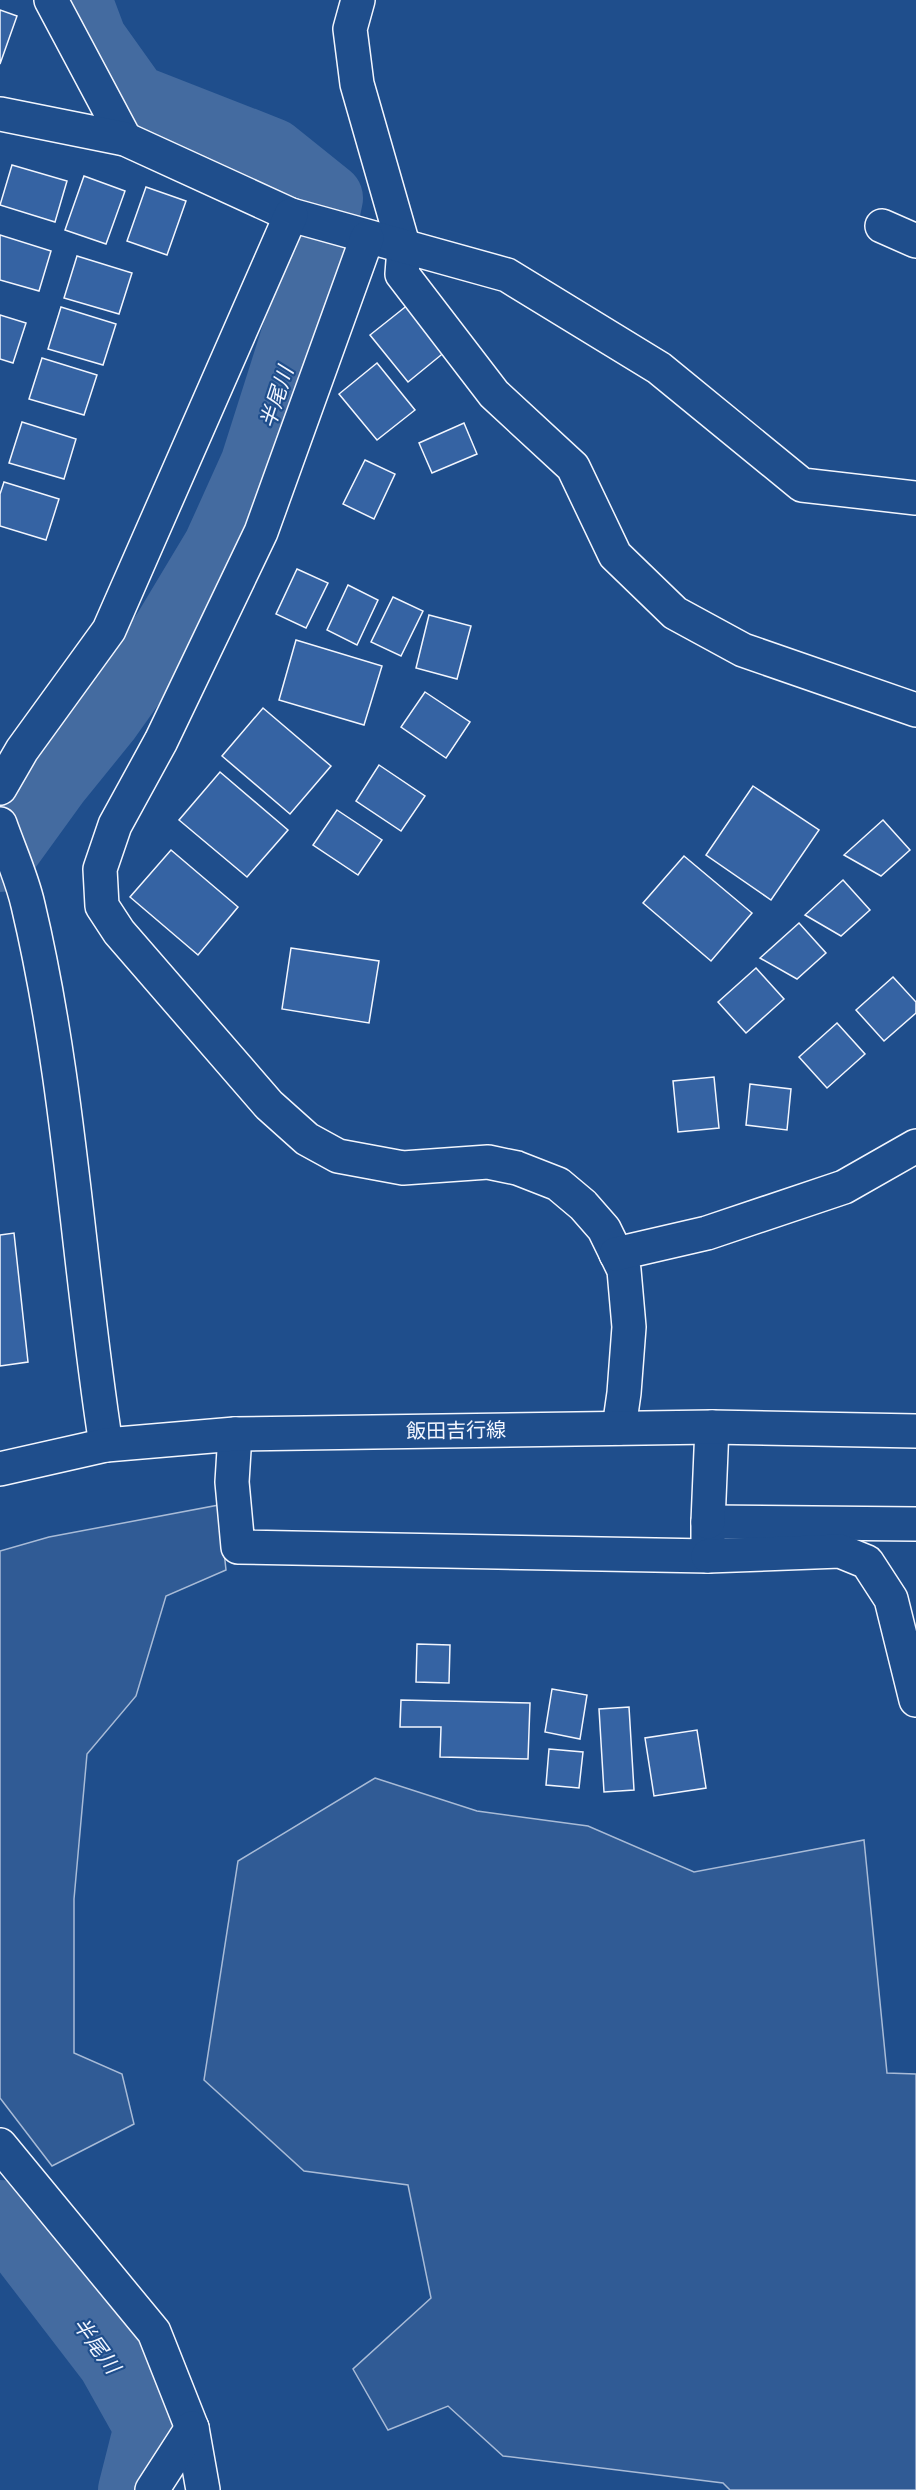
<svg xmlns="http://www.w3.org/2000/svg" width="916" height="2490" font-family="Manrope,'Noto Sans JP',sans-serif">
  <rect width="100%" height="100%" fill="#1f4e8c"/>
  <!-- built -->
  <g fill="#305b95" stroke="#a8bbd7" stroke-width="1.5">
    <polygon points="219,1505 226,1570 166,1596 136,1696 87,1754 74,1899 74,2053 122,2074 134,2124 52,2166 0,2098 0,1551 49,1537"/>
    <polygon points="375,1778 477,1811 588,1826 694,1872 864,1840 887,2073 916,2074 916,2490 730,2490 723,2483 503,2456 448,2406 388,2430 353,2369 431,2298 408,2185 304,2171 204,2080 238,1861"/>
  </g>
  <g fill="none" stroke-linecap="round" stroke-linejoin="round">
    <!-- river -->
    <g stroke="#446ba0" stroke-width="70">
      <polyline points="0,857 55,781 106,718 167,632 218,547 255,465 304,311 328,198 272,153 134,99 92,40 77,0"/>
      <polyline points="0,2215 112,2361 149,2427 133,2490"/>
    </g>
  </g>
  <!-- building -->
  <g fill="#3563a3" stroke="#f2f6ff" stroke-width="1.5">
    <polygon points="0,10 17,16 0,64"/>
    <polygon points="12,165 67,181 55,222 0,205"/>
    <polygon points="84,176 125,191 106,244 65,230"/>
    <polygon points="146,187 186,201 167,255 127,241"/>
    <polygon points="0,235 51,251 39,291 0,280"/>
    <polygon points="77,256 132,273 119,314 64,298"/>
    <polygon points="409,304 446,351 408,382 370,335"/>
    <polygon points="61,307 116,324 103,365 48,349"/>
    <polygon points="0,315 26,323 13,363 0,359"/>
    <polygon points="42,358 97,375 84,415 29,399"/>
    <polygon points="377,363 415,410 377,440 339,394"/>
    <polygon points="22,422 76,439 64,479 9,463"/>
    <polygon points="464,423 477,454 432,473 419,443"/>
    <polygon points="365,460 395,474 374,519 343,504"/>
    <polygon points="4,482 59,499 46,540 0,526 0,494"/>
    <polygon points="297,569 328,583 306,628 276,614"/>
    <polygon points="348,585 378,600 357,645 327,630"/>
    <polygon points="393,597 423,611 401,656 371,642"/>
    <polygon points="429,615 471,626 457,679 416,668"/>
    <polygon points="296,640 382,666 364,725 279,700"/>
    <polygon points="425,692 470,722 446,758 401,727"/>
    <polygon points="263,708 331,766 290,814 222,756"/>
    <polygon points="379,765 425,796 401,831 356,801"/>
    <polygon points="220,772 288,830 247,877 179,820"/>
    <polygon points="753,786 819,830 771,900 706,855"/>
    <polygon points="337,810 382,840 358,875 313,845"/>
    <polygon points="883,820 910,850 881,876 844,855"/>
    <polygon points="171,850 238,907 198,955 130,897"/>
    <polygon points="684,856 752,913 711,961 643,903"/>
    <polygon points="843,880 870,910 841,936 805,915"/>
    <polygon points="799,923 826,953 797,979 760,958"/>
    <polygon points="291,948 379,961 369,1023 282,1009"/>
    <polygon points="756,968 784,999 746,1033 718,1002"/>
    <polygon points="893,977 916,1002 916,1013 884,1041 856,1010"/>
    <polygon points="837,1023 865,1054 827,1088 799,1057"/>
    <polygon points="714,1077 719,1128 678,1132 673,1081"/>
    <polygon points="750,1084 791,1089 787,1130 746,1125"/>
    <polygon points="14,1233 28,1362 0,1366 0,1235"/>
    <polygon points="417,1644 450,1645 449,1683 416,1682"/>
    <polygon points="552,1689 587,1695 580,1739 545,1732"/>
    <polygon points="401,1700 530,1703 528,1759 440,1757 441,1727 400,1727"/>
    <polygon points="629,1707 634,1790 604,1792 599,1709"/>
    <polygon points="697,1730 706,1788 654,1796 645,1738"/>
    <polygon points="549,1749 583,1752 579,1788 546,1785"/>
  </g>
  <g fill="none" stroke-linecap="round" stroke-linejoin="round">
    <defs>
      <g id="minor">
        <polyline points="51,0 125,139"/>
        <polyline points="358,0 350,29 357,84 404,248 402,274 494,394 573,467 615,555 675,613 743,650 916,710"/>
        <polyline points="0,114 125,139 291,215 507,275 659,368 802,485 916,498"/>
        <polyline points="882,226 916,241"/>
        <polyline points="367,238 261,532 161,741 115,825 100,869 102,906 119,932 269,1105 307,1139 338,1156 403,1168 488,1162 517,1168 558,1184 583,1205 604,1229 624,1270 629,1327 624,1393 619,1428"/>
        <polyline points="0,788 22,750 109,630 291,215"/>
        <path d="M0 824C9 850 22 878 28 905 70 1082 78 1265 106 1445"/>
        <polyline points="616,1254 707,1233 844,1187 916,1146"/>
        <polyline points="235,1434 232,1482 238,1547 708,1556 708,1522 916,1524"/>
        <polyline points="708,1522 712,1427"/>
        <polyline points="708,1556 840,1551 867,1562 891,1599 916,1700"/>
        <polyline points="0,2145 154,2332 192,2428 203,2490"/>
        <polyline points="152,2490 192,2428"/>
      </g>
      <polyline id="major" points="0,1469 106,1445 235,1434 712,1427 916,1431"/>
    </defs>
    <!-- minor casing -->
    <use href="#minor" stroke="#f2f6ff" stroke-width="36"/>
    <!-- major casing -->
    <use href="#major" stroke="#f2f6ff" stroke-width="36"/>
    <!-- minor -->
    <use href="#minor" stroke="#1f4e8c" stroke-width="33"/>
    <!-- major -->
    <use href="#major" stroke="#1f4e8c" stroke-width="33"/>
  </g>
  <g text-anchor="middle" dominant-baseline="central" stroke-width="4.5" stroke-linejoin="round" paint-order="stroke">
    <!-- street labels -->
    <g font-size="20" fill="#f2f6ff" stroke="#1f4e8c">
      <text transform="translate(456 1430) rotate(-1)">飯田吉行線</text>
    </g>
    <!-- water labels -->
    <g font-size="21" font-style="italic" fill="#f2f6ff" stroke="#1f4e8c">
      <text transform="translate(276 397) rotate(-72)">半尾川</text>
      <text transform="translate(97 2345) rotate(54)">半尾川</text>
    </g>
  </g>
</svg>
